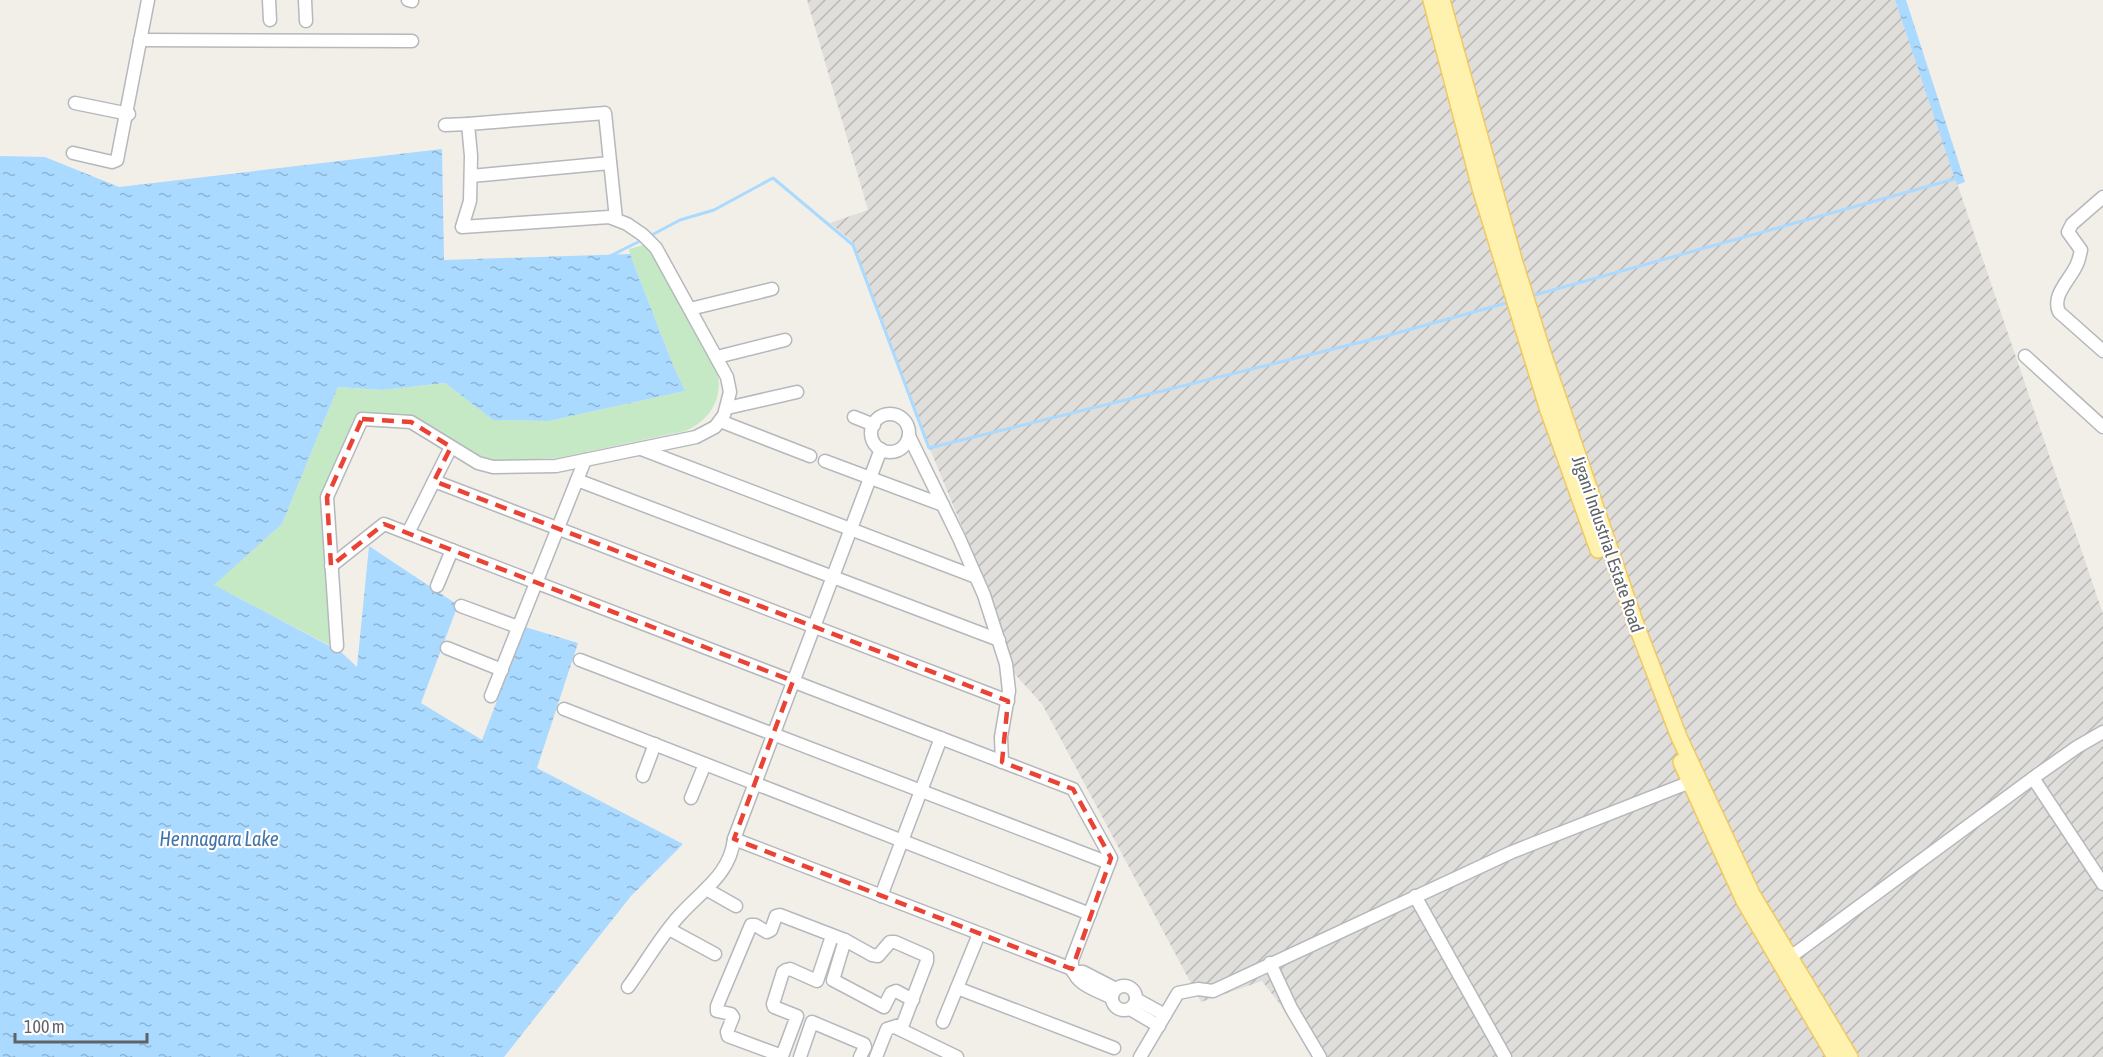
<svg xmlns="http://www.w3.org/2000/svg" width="2103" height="1057" font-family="'Asap Condensed',sans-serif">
  <defs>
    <pattern id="industrial-furrows" width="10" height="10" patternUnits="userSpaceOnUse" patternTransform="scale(1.5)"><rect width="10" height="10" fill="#e0deda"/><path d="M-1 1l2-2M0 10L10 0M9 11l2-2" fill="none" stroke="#b9b8b5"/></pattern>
    <pattern id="water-ripples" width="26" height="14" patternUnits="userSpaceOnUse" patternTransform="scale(1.5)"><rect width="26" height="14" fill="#aadaff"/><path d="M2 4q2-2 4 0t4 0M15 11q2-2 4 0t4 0" fill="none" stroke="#8eb4d2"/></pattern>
  </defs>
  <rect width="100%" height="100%" fill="#f1efe8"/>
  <!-- industrial -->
  <polygon fill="url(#industrial-furrows)" points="807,0 1895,0 2103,614 2103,1057 1321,1057 1262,981 1201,1002 1042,704 1014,673 987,587 932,454 852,241 830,223 868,210"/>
  <!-- green -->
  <path fill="#c5e8c5" d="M644 245 651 254 716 367C725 395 712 420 685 431L557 458 494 461 470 454 417 418 360 416 325 495 333 647 213 585 282 524 338 387 383 390 445 383 493 420 549 421 685 391 673 365 630 254 629 249Z"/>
  <!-- water -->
  <g fill="url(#water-ripples)">
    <polygon points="1895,0 1906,0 1965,182 1957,185"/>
    <polygon points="442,149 444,260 630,254 673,365 685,391 549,421 493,420 445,383 383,390 338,387 282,524 214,585 341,652 357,667 369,546 458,605 421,703 482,740 525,627 578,643 537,768 683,844 631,896 504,1057 0,1057 0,156 45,157 119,187"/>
  </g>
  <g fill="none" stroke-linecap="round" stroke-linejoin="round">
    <!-- stream -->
    <g stroke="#aadaff" stroke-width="3">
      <polyline points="648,237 680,220 714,210 773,178 853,245 929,448 1386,336 1510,302"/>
      <polyline points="610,256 642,240"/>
      <polyline points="1531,296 1958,178"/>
    </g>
    <defs>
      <g id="minor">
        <polyline points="269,0 270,20"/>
        <polyline points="305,0 306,21"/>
        <polyline points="408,0 412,1"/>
        <polyline points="140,40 412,41"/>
        <polyline points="75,103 129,114"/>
        <polyline points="445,125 468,124"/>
        <polyline points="73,153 112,162 117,160 148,0"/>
        <polyline points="471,176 610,163"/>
        <path d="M2103 197 2072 224 2068 232 2081 250C2080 254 2079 260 2077 264 2071 279 2051 295 2059 312L2103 351"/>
        <polyline points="690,309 772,289"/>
        <polyline points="2025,356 2103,427"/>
        <polyline points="717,357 785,340"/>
        <polyline points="727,408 797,392"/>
        <circle cx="890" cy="433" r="19"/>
        <polyline points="854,417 874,425"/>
        <polyline points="720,421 810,456"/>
        <polyline points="909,436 959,538 984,595 1006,664 1009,691 1001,737 1002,762"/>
        <polyline points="641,449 976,577"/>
        <polyline points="881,449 734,839 1072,969"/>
        <polyline points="825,461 943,505"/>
        <polyline points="577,480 999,640"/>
        <polyline points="434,481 1008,701"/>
        <polyline points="408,533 451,447"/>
        <path d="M331 566 384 524 1073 789 1111 858 1072 960C1070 984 1095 989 1112 998"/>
        <polyline points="437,586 452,550"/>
        <polyline points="461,606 518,627"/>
        <polyline points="337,646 327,497 362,419 411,422 478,463 493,467 556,466 696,437 715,427 724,415 730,392 727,377 656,248 643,235 627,224 609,217 462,227 470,201 471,156 468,124 605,113 616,219"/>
        <polyline points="447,648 502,670"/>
        <polyline points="580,660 1109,863"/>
        <polyline points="491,696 585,460"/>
        <polyline points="564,709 1090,914"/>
        <polyline points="643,776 655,744"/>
        <polyline points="2033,778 2103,884"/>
        <polyline points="691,798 705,764"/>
        <polyline points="706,889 736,906"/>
        <polyline points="881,896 941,738"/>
        <polyline points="1415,896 1505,1057"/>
        <polyline points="669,929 715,954"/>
        <polyline points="832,936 817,981 790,969 786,970 783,972 773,1004 774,1007 797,1016 782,1056 728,1036 727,1032 733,1017 731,1014 717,1011 717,1006 751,925 755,925 767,932 771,930 776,916 780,915 845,940"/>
        <polyline points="1785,961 2033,778 2077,747 2103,732"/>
        <polyline points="1270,963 1291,1008 1320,1057"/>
        <polyline points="1073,972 1083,972 1116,989"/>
        <circle cx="1124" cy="998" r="12"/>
        <path d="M628 987C645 964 660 937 679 916 701 891 730 875 734 839"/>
        <polyline points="957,988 1114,1048"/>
        <polyline points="1136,999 1165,1015"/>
        <polyline points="1130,1009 1159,1026"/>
        <polyline points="943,1022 979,934"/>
        <polyline points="895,1027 957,1057"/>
        <polyline points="800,1057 812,1022 864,1044 865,1047 860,1057"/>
        <polyline points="876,1057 887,1029 903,1024 927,961 927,956 895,942 890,942 878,956 872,955 845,940 833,980 884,1007 891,993 896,991 913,1000"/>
        <polyline points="1140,1057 1178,993 1198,989 1213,991 1512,852 1698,779"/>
      </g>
      <g id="major">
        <polyline points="1431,0 1480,188 1548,410 1598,550"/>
        <polyline points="1442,0 1515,263 1544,356 1635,622 1679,737 1752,894 1850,1057"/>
        <polyline points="1681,762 1744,901 1835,1057"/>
      </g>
    </defs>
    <!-- minor casing -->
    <use href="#minor" stroke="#b5b8bc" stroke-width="15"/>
    <!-- major casing -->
    <use href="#major" stroke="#f2c960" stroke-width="18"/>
    <!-- minor -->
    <use href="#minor" stroke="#fff" stroke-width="12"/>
    <!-- major -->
    <use href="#major" stroke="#fff2af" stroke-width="15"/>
  </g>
  <!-- marked area -->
  <path fill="none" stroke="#ea4335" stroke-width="4.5" stroke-dasharray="12 8" stroke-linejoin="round" d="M362 419 411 422 451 447 434 481 1008 701 1002 762 1073 789 1111 858 1072 969 734 839 793 681 384 524 331 566 327 497Z"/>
  <g text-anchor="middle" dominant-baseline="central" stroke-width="4.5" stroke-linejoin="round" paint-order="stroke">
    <!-- street labels -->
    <g font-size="18" fill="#5f6368" stroke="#fff">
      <text transform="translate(1608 544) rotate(71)">Jigani Industrial Estate Road</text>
    </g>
    <!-- water labels -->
    <g font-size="20" font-style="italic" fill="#4174aa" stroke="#fff">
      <text x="219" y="838">Hennagara Lake</text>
    </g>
  </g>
  <!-- scale -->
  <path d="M15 1033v9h132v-9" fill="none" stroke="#5f6368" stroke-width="3"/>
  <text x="24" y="1033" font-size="18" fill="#5f6368" stroke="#ffffff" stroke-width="4.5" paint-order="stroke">100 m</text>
</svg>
